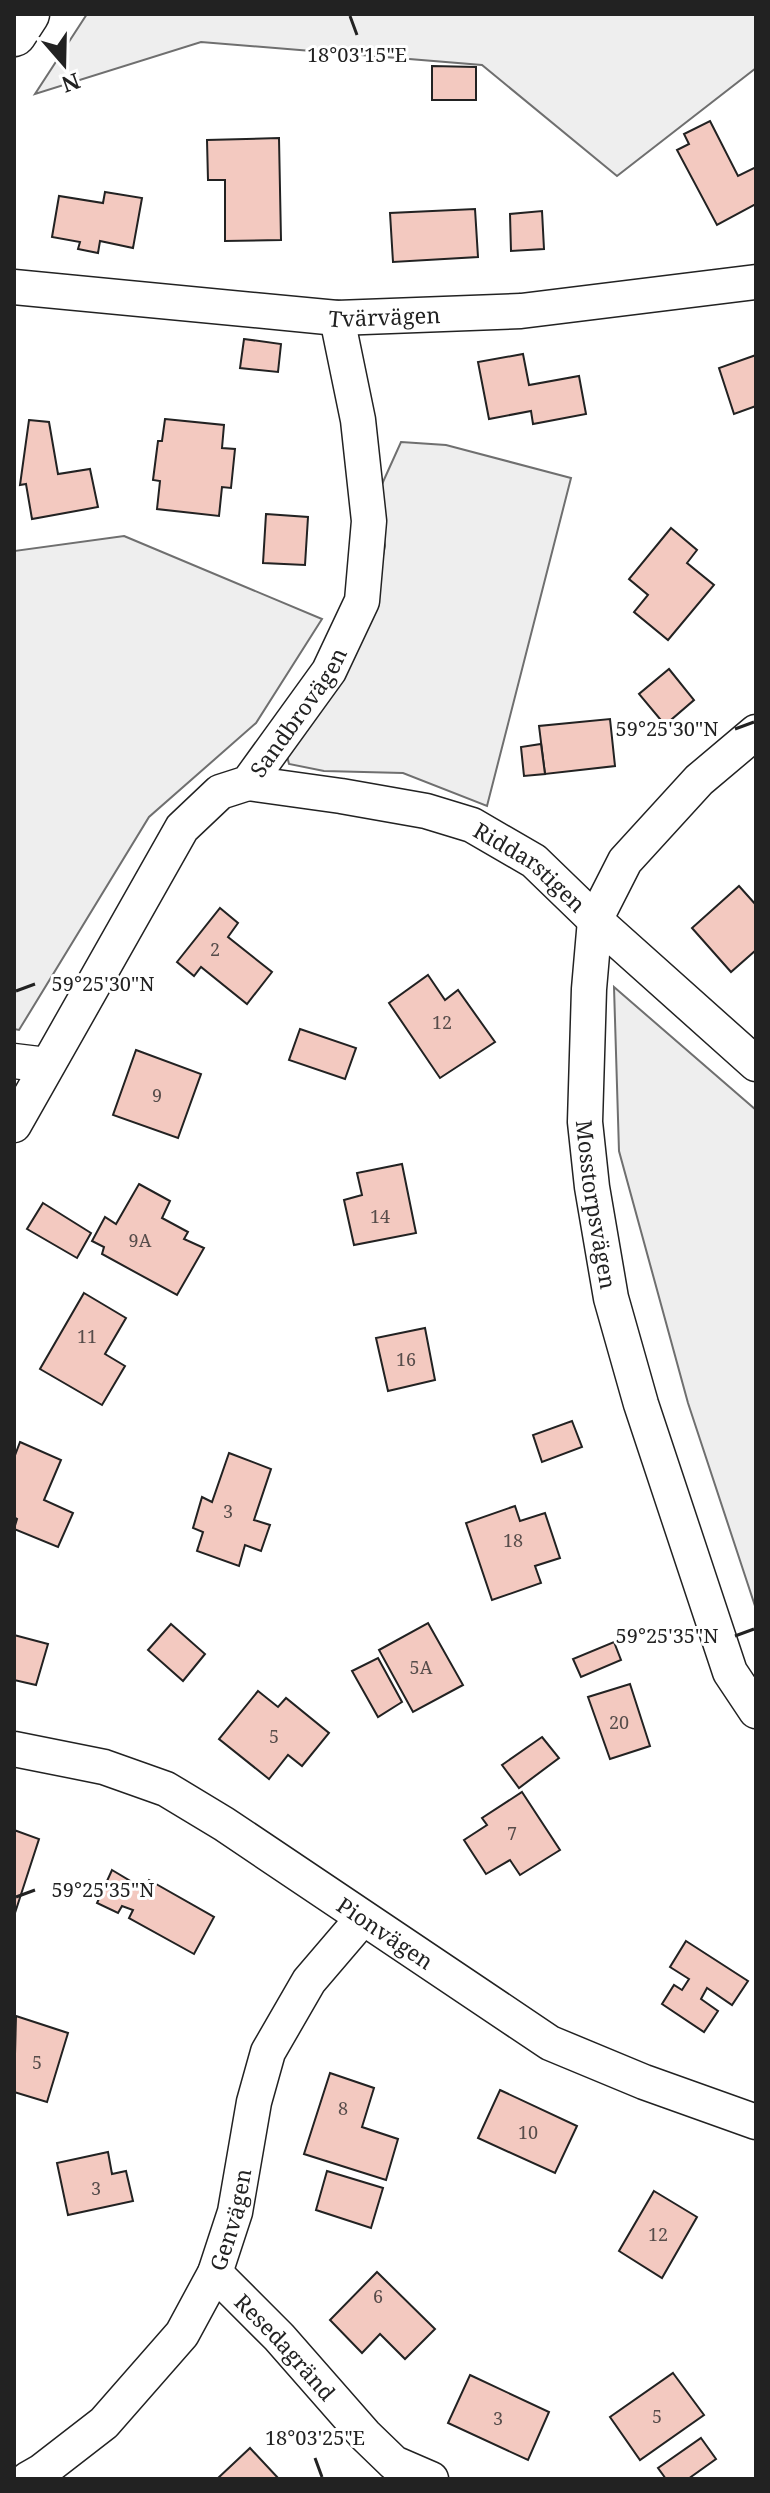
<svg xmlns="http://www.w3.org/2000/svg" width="770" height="2493" font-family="'Noto Serif',serif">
  <rect width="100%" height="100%" fill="#fff"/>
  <!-- green -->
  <g fill="#eee" stroke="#6f6f6f" stroke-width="2">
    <polygon points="87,14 756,14 756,68 617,176 482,65 201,42 35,94"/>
    <polygon points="401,442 446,445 571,478 487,806 403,773 324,771 289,764 285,748 371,613 385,546 378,493"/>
    <polygon points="124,536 322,619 256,723 149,817 19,1030 14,1029 14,551"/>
    <polygon points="614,987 756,1110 756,1609 688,1403 619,1151"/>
  </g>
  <!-- building -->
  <g fill="#f3c9c0" stroke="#222" stroke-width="2">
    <polygon points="432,66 476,67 476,100 432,100"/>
    <polygon points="710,121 738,176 756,167 756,204 717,225 677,150 689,144 684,134"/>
    <polygon points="279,138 281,240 225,241 225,180 208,180 207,140"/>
    <polygon points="105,192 142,198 133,248 100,241 98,253 78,249 80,242 52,237 59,196 103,203"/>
    <polygon points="475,209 478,257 393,262 390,213"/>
    <polygon points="542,211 544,249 511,251 510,214"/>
    <polygon points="244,339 281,344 278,372 240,368"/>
    <polygon points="523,354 529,385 579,376 586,414 533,424 531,411 489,419 478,362"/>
    <polygon points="756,355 756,406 734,414 719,368"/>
    <polygon points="165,419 224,425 222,448 235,449 231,488 222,487 219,516 157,509 160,481 153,480 158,441 162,441"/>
    <polygon points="29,420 49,422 58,474 90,469 98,507 32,519 26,484 20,485"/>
    <polygon points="266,514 308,517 305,565 263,563"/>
    <polygon points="671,528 697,550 687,563 714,585 668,640 634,612 648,595 629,579"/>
    <polygon points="669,669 694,700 665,725 639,694"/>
    <polygon points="610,719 615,766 545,774 539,726"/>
    <polygon points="541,744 545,774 524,776 521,747"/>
    <polygon points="739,886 756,905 756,950 731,972 692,928"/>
    <polygon points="220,908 238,923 228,937 272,972 247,1004 201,967 194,976 177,962"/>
    <polygon points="428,975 445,1000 458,990 495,1042 440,1078 389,1003"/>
    <polygon points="300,1029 356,1048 345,1079 289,1060"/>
    <polygon points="136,1050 201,1074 178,1138 113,1115"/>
    <polygon points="402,1164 416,1233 354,1245 344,1200 362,1195 357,1173"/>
    <polygon points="139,1184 170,1201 162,1218 188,1232 184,1239 204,1248 177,1295 102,1254 104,1247 92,1241 105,1217 116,1224"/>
    <polygon points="43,1203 91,1233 77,1258 27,1229"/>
    <polygon points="84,1293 126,1318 105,1354 125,1366 102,1405 40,1369"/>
    <polygon points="425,1328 435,1380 388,1391 376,1338"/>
    <polygon points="572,1421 582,1447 542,1462 533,1435"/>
    <polygon points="20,1442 61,1460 44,1500 73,1513 58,1547 14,1529 17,1519 14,1517 14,1458"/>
    <polygon points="229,1453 271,1469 254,1520 270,1525 261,1551 245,1545 239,1566 197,1551 203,1532 193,1528 202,1497 212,1502"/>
    <polygon points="515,1506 520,1521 545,1513 560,1558 535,1566 541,1583 492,1600 466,1523"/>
    <polygon points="428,1623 463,1685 413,1712 379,1650"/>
    <polygon points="171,1624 205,1654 183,1681 148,1650"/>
    <polygon points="14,1635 48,1644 36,1685 14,1680"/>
    <polygon points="614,1642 621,1660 581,1677 573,1659"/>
    <polygon points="378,1658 402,1702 378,1717 352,1671"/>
    <polygon points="630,1684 650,1746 610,1759 588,1697"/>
    <polygon points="258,1691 278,1707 286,1698 329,1733 302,1766 288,1755 269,1779 219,1739"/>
    <polygon points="542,1737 559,1758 519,1788 502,1765"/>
    <polygon points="522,1792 560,1850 520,1875 510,1860 486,1874 464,1840 487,1825 482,1818"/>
    <polygon points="14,1830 39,1839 14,1916"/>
    <polygon points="112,1870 144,1889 149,1880 214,1917 194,1954 129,1918 133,1910 122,1906 118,1913 97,1903"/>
    <polygon points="686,1941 748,1981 732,2005 707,1988 701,1999 718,2011 704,2032 662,2004 674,1985 682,1990 689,1979 670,1967"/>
    <polygon points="16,2016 68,2033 47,2102 14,2092"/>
    <polygon points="330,2073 374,2088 362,2127 398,2139 386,2180 304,2154"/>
    <polygon points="500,2090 577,2126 555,2173 478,2138"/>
    <polygon points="108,2152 112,2174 126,2171 133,2201 68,2215 57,2163"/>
    <polygon points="327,2171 383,2188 371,2228 316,2210"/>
    <polygon points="654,2191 697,2217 662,2278 619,2251"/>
    <polygon points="377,2272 435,2329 405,2359 380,2334 362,2353 330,2320"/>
    <polygon points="673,2373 704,2415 640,2460 610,2417"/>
    <polygon points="470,2375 549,2412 528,2460 448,2423"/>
    <polygon points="701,2438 716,2459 688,2479 666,2479 658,2468"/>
    <polygon points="250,2448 279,2479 217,2479"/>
  </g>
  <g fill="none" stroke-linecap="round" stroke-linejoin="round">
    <defs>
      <g id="street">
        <path id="s1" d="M14 287 337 318 521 311 756 282"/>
        <path id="s2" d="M756 732 699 780 625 861 595 920 589 989 585 1122 592 1187 611 1298 641 1404 730 1672 756 1711"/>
        <path id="s3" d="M248 783 341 796 426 811 472 825 534 861 595 920 756 1064"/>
        <polyline points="14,1061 47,1065"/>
        <path id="s4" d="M14 1125 182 828 220 792 248 783 329 671 362 601 369 521 358 420 337 318"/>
        <path id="s5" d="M14 1749 104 1767 166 1789 224 1824 550 2043 644 2082 756 2122"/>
        <path id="s6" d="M215 2273 279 2337 365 2435 394 2463 431 2479"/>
        <path id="s7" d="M28 2479 42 2471 104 2423 182 2334 215 2273 235 2212 254 2102 268 2052 309 1981 362 1919"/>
      </g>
      <polyline id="highway" points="14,34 27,14"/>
    </defs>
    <!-- street casing -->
    <use href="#street" stroke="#222" stroke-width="37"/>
    <!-- highway casing -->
    <use href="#highway" stroke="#222" stroke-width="47"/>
    <!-- street -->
    <use href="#street" stroke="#fff" stroke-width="34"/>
    <!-- highway -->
    <use href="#highway" stroke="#fff" stroke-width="44"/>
  </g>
  <!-- ticks -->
  <path fill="none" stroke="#222" stroke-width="3" d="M350 16 357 35M735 729 754 722M16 991 35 984M735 1636 754 1629M16 1897 35 1890M315 2458 322 2477"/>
  <g text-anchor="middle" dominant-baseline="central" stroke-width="6" stroke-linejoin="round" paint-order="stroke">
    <!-- number labels -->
    <g font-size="18" fill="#564c4a">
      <text x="215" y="949">2</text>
      <text x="442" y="1022">12</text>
      <text x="157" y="1095">9</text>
      <text x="380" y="1216">14</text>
      <text x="140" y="1240">9A</text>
      <text x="87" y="1336">11</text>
      <text x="406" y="1359">16</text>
      <text x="228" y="1511">3</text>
      <text x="513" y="1540">18</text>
      <text x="421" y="1667">5A</text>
      <text x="619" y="1722">20</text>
      <text x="274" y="1736">5</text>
      <text x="512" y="1833">7</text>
      <text x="37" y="2062">5</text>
      <text x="343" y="2108">8</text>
      <text x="528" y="2132">10</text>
      <text x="96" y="2188">3</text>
      <text x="658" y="2234">12</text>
      <text x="378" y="2296">6</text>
      <text x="657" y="2416">5</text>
      <text x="498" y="2418">3</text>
    </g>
    <!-- street labels -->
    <g font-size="22" fill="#222" stroke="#fff">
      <text stroke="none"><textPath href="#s1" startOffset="372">Tvärvägen</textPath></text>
      <text stroke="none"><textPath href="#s4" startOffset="510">Sandbrovägen</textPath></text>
      <text stroke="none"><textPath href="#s3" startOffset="300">Riddarstigen</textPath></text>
      <text stroke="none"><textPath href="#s2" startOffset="536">Mosstorpsvägen</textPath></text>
      <text stroke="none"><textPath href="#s5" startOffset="420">Pionvägen</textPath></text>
      <text stroke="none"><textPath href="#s7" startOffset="338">Genvägen</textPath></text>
      <text stroke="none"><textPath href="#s6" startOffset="102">Resedagränd</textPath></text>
    </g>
  </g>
  <g font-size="20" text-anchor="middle" fill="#222" stroke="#fff" stroke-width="6" stroke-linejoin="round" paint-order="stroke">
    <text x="357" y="62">18°03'15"E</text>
    <text x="667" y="736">59°25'30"N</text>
    <text x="103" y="991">59°25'30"N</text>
    <text x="667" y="1643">59°25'35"N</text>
    <text x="103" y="1897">59°25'35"N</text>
    <text x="315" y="2445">18°03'25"E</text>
  </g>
  <!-- border -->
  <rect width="770" height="2493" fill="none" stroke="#222222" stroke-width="32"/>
  <!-- north arrow -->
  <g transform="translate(64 64) rotate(160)" stroke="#ffffff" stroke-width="6" paint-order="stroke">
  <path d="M0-6L14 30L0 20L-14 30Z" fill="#222222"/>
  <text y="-12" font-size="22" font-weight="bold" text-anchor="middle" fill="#222222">N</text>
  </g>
</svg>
